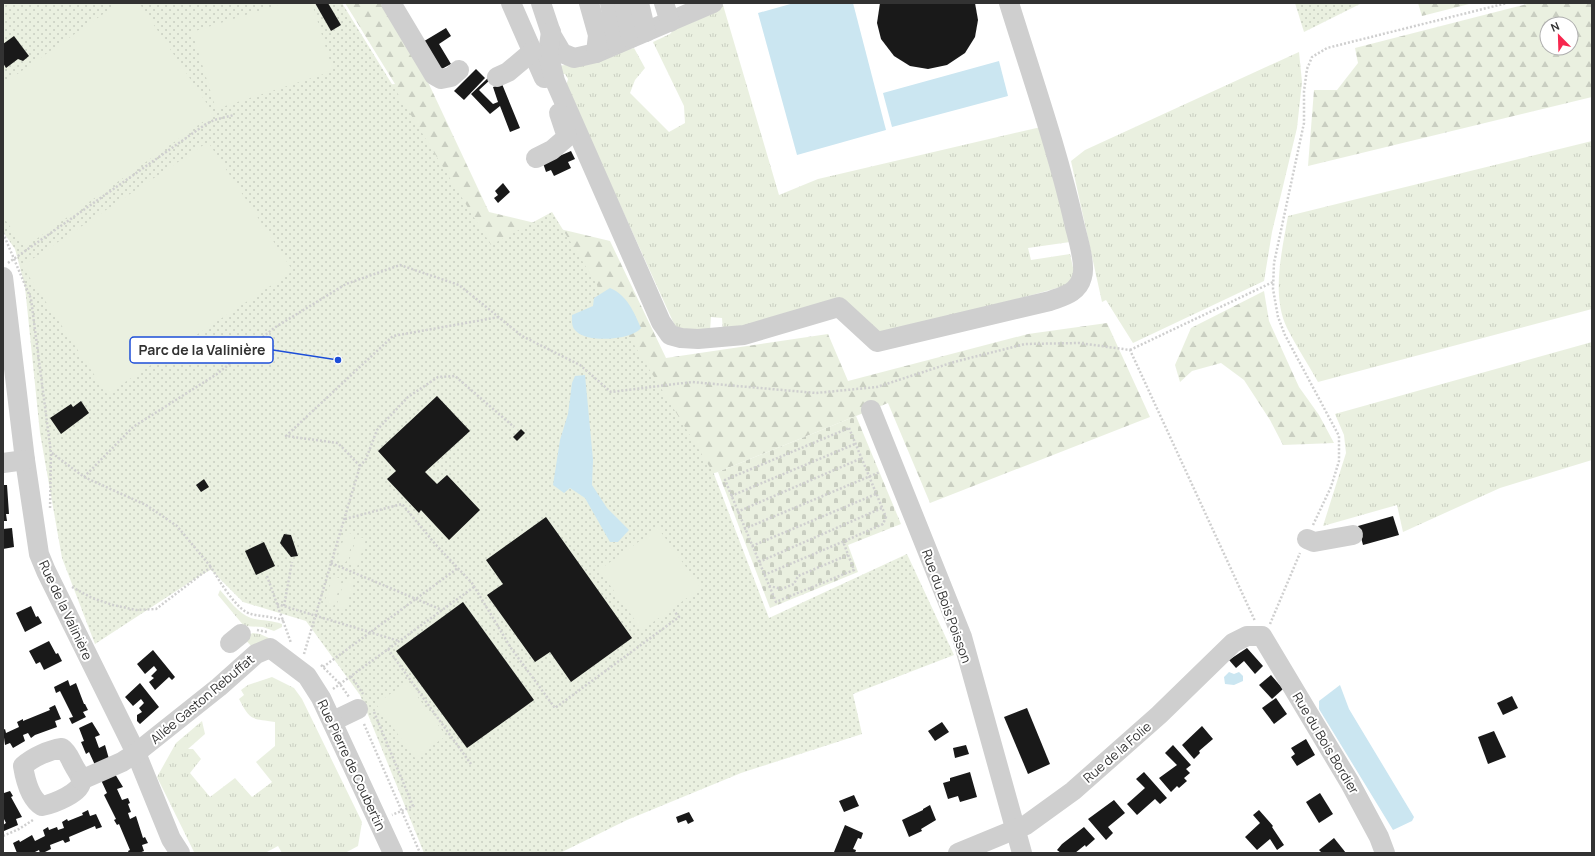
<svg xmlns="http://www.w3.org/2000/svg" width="1595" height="856" font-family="Manrope,sans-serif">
  <defs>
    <pattern id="grass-tufts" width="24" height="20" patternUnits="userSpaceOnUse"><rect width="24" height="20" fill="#eaf0e0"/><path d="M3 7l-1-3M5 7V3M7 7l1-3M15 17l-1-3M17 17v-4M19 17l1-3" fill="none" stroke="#c9cec1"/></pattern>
    <pattern id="forest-firs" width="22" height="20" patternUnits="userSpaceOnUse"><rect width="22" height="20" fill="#eaf0e0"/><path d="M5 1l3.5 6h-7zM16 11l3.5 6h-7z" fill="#c9cec1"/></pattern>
    <pattern id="cemetery-stones" width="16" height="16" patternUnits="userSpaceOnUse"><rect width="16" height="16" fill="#eaf0e0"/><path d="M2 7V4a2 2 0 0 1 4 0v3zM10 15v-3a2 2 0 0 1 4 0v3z" fill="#c9cec1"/></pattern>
    <pattern id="park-dots" width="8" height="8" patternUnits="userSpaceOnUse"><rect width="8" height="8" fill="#eaf0e0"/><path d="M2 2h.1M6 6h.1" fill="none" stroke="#c9cec1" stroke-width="1.8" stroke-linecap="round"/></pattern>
  </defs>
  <rect width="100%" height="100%" fill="#fff"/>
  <!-- grass -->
  <g fill="url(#grass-tufts)">
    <polygon points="723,5 779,195 818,179 1041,127 1070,242 1028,248 1031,260 1070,254 1074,272 1068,285 879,338 836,301 723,332 722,318 711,317 710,331 684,331 675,326 566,86 568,79 565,74 560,74 557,66 573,64 634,48 645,68 635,80 630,93 669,132 685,123 684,106 653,42 670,34 680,22"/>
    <polygon points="1299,52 1302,82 1297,128 1272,232 1264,281 1133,343 1106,300 1102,302 1071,161 1085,150"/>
    <path d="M1592 141V309L1318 382C1308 364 1296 346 1287 328 1271 295 1282 251 1288 216Z"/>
    <polygon points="1592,342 1592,460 1500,488 1403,532 1397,505 1323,526 1346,453 1344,435 1335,414"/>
    <path d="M220 590C228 599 239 614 251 618 261 621 271 620 282 624V627L274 631 263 627 244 626 218 595Z"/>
    <polygon points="253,633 260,634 271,639 252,647 243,637"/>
    <path d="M272 677 294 688 302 699 362 822 358 846 345 853H282L278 846 265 853 194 852 157 777 176 743 202 721 205 734 188 749H193L201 759 190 773 210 797 235 778 252 797 272 782 256 762 275 746V722C252 718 251 722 239 699L244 695 241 690 248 685Z"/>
  </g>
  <!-- forest -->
  <g fill="url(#forest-firs)" fill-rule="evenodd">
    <polygon points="345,3 382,3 427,80 489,212 610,241 666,358 828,334 848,381 1028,334 1107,323 1150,417 930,503 888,403 718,472 607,503 304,518 97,633 311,93 395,84"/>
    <polygon points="1418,3 1473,3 1422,16"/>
    <path d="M1531 3H1592V97L1308 166 1314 90H1337L1358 63 1355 48ZM1547 24H1571V48H1547Z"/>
    <polygon points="1264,291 1269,321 1299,387 1319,415 1334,443 1283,445 1270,420 1244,380 1221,363 1192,371 1180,382 1175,365 1191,328"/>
  </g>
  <!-- cemetery -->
  <polygon fill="url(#cemetery-stones)" points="856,416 901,524 848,545 858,572 770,608 718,472"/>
  <!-- park -->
  <g fill="url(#park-dots)">
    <polygon points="3,3 342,3 491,245 552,212 714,474 769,618 907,554 954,655 853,694 862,734 741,773 627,820 560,853 424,853 360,695 306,621 243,602 210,569 95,644 62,558 40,433 25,287 15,249 3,232"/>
    <polygon points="1295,3 1362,3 1304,32"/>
  </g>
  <!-- pitch -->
  <g fill="#eaf0e0">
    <polygon points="119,3 139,3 214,114 25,247 3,217 3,84"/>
    <polygon points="284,3 312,3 333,71 216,109 192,32"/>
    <polygon points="208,142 293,271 107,394 22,266"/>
    <polygon points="658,528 701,588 642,630 599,570"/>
    <polygon points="346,532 355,535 346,562 337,559"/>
    <polygon points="357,536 366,539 357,567 348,564"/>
    <polygon points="333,576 342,579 333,607 324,604"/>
    <polygon points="345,579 354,582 345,609 336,607"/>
    <polygon points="407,682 446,736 415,758 376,704"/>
  </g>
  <!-- water -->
  <g fill="#cbe6f1">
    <polygon points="794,3 853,3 886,130 797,155 758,13"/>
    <polygon points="999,61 1008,96 892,127 883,93"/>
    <path d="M610 288C627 295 634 312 641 328 632 340 589 343 577 332 571 328 572 321 572 315L593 306 594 298Z"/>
    <polygon points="585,375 593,460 592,485 607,508 629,530 618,542 610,542 585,498 570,488 564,493 553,485 560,440 568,414 572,383 575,376"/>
    <polygon points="1229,672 1234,674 1239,672 1243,676 1243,681 1234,685 1225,684 1224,677"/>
    <polygon points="1340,685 1349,709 1414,817 1412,821 1393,830 1319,709 1319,701"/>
  </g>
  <!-- building -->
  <g fill="#191919">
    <polygon points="315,3 328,3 341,25 331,31"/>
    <polygon points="880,3 975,3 978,20 975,37 965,53 947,65 928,69 910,66 894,56 881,39 877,23"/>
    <polygon points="446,28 451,36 439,44 451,64 438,71 421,43"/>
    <polygon points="14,36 29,56 23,61 18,59 6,68 3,63 3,44"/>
    <polygon points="476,69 485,78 464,100 454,91"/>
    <polygon points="489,77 491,79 479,90 493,104 498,102 493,87 502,84 520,128 510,132 500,106 490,114 471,94"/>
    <polygon points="571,151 575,159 568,162 571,168 554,176 551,170 546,172 543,163"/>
    <polygon points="503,183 510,192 498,203 494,198 498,195 495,191"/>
    <polygon points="437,396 470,431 425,472 437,484 447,475 480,510 449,540 421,510 419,513 387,479 396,471 378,451"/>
    <polygon points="81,401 89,413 61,434 50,418 71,404 73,407"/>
    <polygon points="521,429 525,433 517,441 513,437"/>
    <polygon points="204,479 209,487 201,492 196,485"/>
    <polygon points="3,485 7,485 9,514 6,514 7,521 3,521"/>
    <polygon points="1393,516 1399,535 1363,545 1358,526"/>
    <polygon points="546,517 632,638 571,682 550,652 535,662 487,595 503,584 486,560"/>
    <polygon points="12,528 14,547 3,549 3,529"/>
    <polygon points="284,534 291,535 298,556 291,557 280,543"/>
    <polygon points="264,542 275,566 256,575 245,551"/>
    <polygon points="463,602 534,700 467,748 396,651"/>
    <polygon points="31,606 36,617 38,616 42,623 25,632 16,613"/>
    <polygon points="49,641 56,654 58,653 62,661 44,670 40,662 36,664 29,651"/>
    <polygon points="1247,648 1263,666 1255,674 1244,661 1236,668 1229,660"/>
    <polygon points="153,650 175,677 172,680 169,677 155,690 149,682 154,678 151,676 157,670 154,666 145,674 137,664"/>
    <polygon points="1271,675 1283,689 1272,699 1259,685"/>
    <polygon points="68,680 70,686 76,683 84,704 85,704 88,710 83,712 86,717 72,724 69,718 73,717 60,691 56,693 54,687"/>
    <polygon points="140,683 159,707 140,724 137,721 137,715 142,712 139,708 144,703 141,699 133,706 125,697"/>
    <polygon points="1512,696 1518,708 1503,715 1497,703"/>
    <polygon points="1276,698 1287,714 1274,724 1262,708"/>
    <polygon points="55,705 61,719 55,721 57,727 35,735 31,738 28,733 23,735 25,741 13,748 10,743 5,745 3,730 5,729 6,733 19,727 17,722 23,719 23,721 50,710 49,708"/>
    <polygon points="1027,708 1050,764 1028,774 1004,717"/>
    <polygon points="92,722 100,735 95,737 99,748 105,745 109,759 95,765 89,752 86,754 81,742 84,741 79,728"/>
    <polygon points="942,722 949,732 935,741 928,731"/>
    <polygon points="1202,726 1213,739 1199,751 1200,753 1194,759 1182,745"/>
    <polygon points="1494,731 1506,757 1488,764 1478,737"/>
    <polygon points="1306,739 1315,755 1297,766 1291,757 1295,754 1291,748"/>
    <polygon points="966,745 969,754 955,758 953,748"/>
    <polygon points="1173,745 1191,765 1186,769 1190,773 1184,778 1187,781 1179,788 1177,786 1171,792 1159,778 1177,765 1165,753"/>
    <polygon points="970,772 977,797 960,802 958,796 948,799 943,783 950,781 950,778"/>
    <polygon points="1144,772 1167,798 1160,804 1155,799 1137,815 1127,804 1145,788 1136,779"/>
    <polygon points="115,774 123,787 117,789 122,800 128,798 130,803 128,804 131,812 128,813 130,819 136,816 143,838 145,837 148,843 142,845 144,851 139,853 129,853 128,851 130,850 119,824 117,825 114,820 116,819 104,795 107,793 101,780"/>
    <polygon points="3,790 4,793 10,791 13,796 11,797 22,817 16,819 18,825 4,831 3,825 6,823 3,817"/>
    <polygon points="1320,793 1333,814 1319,823 1306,802"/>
    <polygon points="854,795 859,806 844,812 839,801"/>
    <polygon points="1114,800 1125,813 1108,827 1113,833 1106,840 1088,819"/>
    <polygon points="930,805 936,820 921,829 922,831 909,837 902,820 923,810 923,809"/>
    <polygon points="88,810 90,816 96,814 102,827 96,829 95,826 69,837 70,841 65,843 63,840 50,845 51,849 43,853 40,853 39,850 33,853 17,853 13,843 19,840 20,842 32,835 35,841 45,836 43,830 48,827 49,830 57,827 58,830 64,828 62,822 67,819 68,821 83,815 82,813"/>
    <polygon points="1259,810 1273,826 1272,827 1284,845 1277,850 1270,839 1257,850 1245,837 1260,823 1253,815"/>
    <polygon points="689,812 694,821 688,824 686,820 678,823 676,817"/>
    <polygon points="845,825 863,833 861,839 858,838 853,849 856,850 855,853 834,852"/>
    <polygon points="1084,827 1095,839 1086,847 1085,845 1075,853 1061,853 1057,850 1062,844"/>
    <polygon points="1334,838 1346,853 1322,853 1319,850"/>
  </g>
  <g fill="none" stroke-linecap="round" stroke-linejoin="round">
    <!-- path -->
    <g stroke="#cfcfcf" stroke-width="2.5" stroke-dasharray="2 2" stroke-linecap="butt">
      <polyline points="3,233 31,299 51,453 50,510"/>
      <polyline points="8,263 206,124 214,120 234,115"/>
      <polyline points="1130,350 1273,282"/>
      <polygon points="849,428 886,517 883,524 847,540 844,544 854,570 776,602 725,480"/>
      <polyline points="52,453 84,477 146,505 177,526 211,567"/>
      <polyline points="360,466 338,443 286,436 393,336 499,317"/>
      <polyline points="84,477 133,427 217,374 274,328 346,284 400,265 459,285 522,336 580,365 611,392 692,382 816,393 877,387 954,362 1025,344 1079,343 1130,350 1255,621"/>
      <polyline points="731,496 855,444"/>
      <polyline points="737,512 862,458"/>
      <polyline points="345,519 402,504 436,545 472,583 511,648 555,708 679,617 674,611"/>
      <polyline points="1313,525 1331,487 1339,461 1339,436 1285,335 1278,317 1273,289 1274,263 1304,123 1304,91 1307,69 1312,57 1327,48 1507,3"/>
      <polyline points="744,529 880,472"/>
      <polyline points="752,546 876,494"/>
      <polyline points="759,562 882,508"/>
      <polyline points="331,563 442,610"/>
      <polyline points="764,575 847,540"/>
      <polyline points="267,576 291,643"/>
      <polyline points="769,586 782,589 794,584 798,576 848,555"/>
      <path d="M72 587 92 598 113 605 136 610 156 609 211 567C218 579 237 611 251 614 262 617 273 616 284 621"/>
      <polyline points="277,604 399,641"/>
      <polyline points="284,606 292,562"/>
      <polyline points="1270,624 1300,553"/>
      <polyline points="257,630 267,632"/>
      <polyline points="388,649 471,764"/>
      <polyline points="304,654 360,466 366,459 377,430 408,397 438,377 455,376 514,427"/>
      <polyline points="321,665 340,684 349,697"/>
      <polyline points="323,667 458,568"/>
      <polyline points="351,676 363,694"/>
      <polyline points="333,689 474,587"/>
      <polyline points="374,712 413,806 392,815"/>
      <polyline points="364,724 420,853"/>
      <polyline points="3,836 19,829 33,820"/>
    </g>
    <!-- minor -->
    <g stroke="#cfcfcf" stroke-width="20">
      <polyline points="391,3 434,75 441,79 451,77 459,70"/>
      <polyline points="511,3 544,78"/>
      <polyline points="541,3 552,36 562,53 574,58 596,53 713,3"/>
      <polyline points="589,3 598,35 596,53"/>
      <polyline points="610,3 617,44"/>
      <polyline points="624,3 631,38"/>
      <polyline points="639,3 646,32"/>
      <polyline points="664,3 670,22"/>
      <path d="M551 32 548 53 555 81 661 322 670 335 681 338 698 339 744 335 839 307 877 342 1050 301C1063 296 1078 293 1082 277 1086 265 1078 239 1075 227 1058 151 1032 77 1009 3"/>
      <polyline points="497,77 508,72 533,51"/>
      <polyline points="536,158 552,150 567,137 559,113"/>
      <polyline points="3,277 25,460 39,554 46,571 136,753 171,839 180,853"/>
      <polyline points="871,410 962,637 1022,853"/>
      <polyline points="3,463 25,460"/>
      <polyline points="1307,539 1314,542 1353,535"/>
      <polyline points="230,643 241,634"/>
      <polyline points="333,721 358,709"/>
      <path d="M62 748C68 752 70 759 74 766 76 770 80 775 81 780 83 793 52 804 42 806 30 799 25 778 23 766 33 757 49 750 62 748Z"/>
      <polyline points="81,780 122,762 136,753 219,687 256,654 270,648 307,676 321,698 393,853"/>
      <polyline points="958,853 1026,825 1073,791 1159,715 1233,643 1247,636 1262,636 1350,783 1379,837 1385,853"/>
    </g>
  </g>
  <g text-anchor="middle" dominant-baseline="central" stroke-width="4" stroke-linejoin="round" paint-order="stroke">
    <!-- street labels -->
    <g font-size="13" fill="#323232" stroke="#fff">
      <text transform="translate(947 606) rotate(70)">Rue du Bois Poisson</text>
      <text transform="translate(66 610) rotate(65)">Rue de la Valinière</text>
      <text transform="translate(202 699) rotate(-40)">Allée Gaston Rebuffat</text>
      <text transform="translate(1326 743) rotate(59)">Rue du Bois Bordier</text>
      <text transform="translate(1117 752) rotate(-41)">Rue de la Folie</text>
      <text transform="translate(352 765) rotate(65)">Rue Pierre de Coubertin</text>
    </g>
  </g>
  <!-- callouts -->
  <path fill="none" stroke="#1d4ed8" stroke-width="1.5" d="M338 360L273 350"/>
  <circle fill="#1d4ed8" stroke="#fff" stroke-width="1.5" cx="338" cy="360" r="4"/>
  <rect fill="#fff" stroke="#1d4ed8" stroke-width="1.5" x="130" y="337" width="143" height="26" rx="4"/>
  <g font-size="14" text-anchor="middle" font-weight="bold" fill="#323232">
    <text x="202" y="355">Parc de la Valinière</text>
  </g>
  <!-- border -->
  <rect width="1595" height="856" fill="none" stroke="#323232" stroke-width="8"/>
  <!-- north arrow -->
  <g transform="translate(1559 36) rotate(337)"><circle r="19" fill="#ffffff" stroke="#adadad"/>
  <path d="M0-3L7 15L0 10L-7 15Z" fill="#f7274e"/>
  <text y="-6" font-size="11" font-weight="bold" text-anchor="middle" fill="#323232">N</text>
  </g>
</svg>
